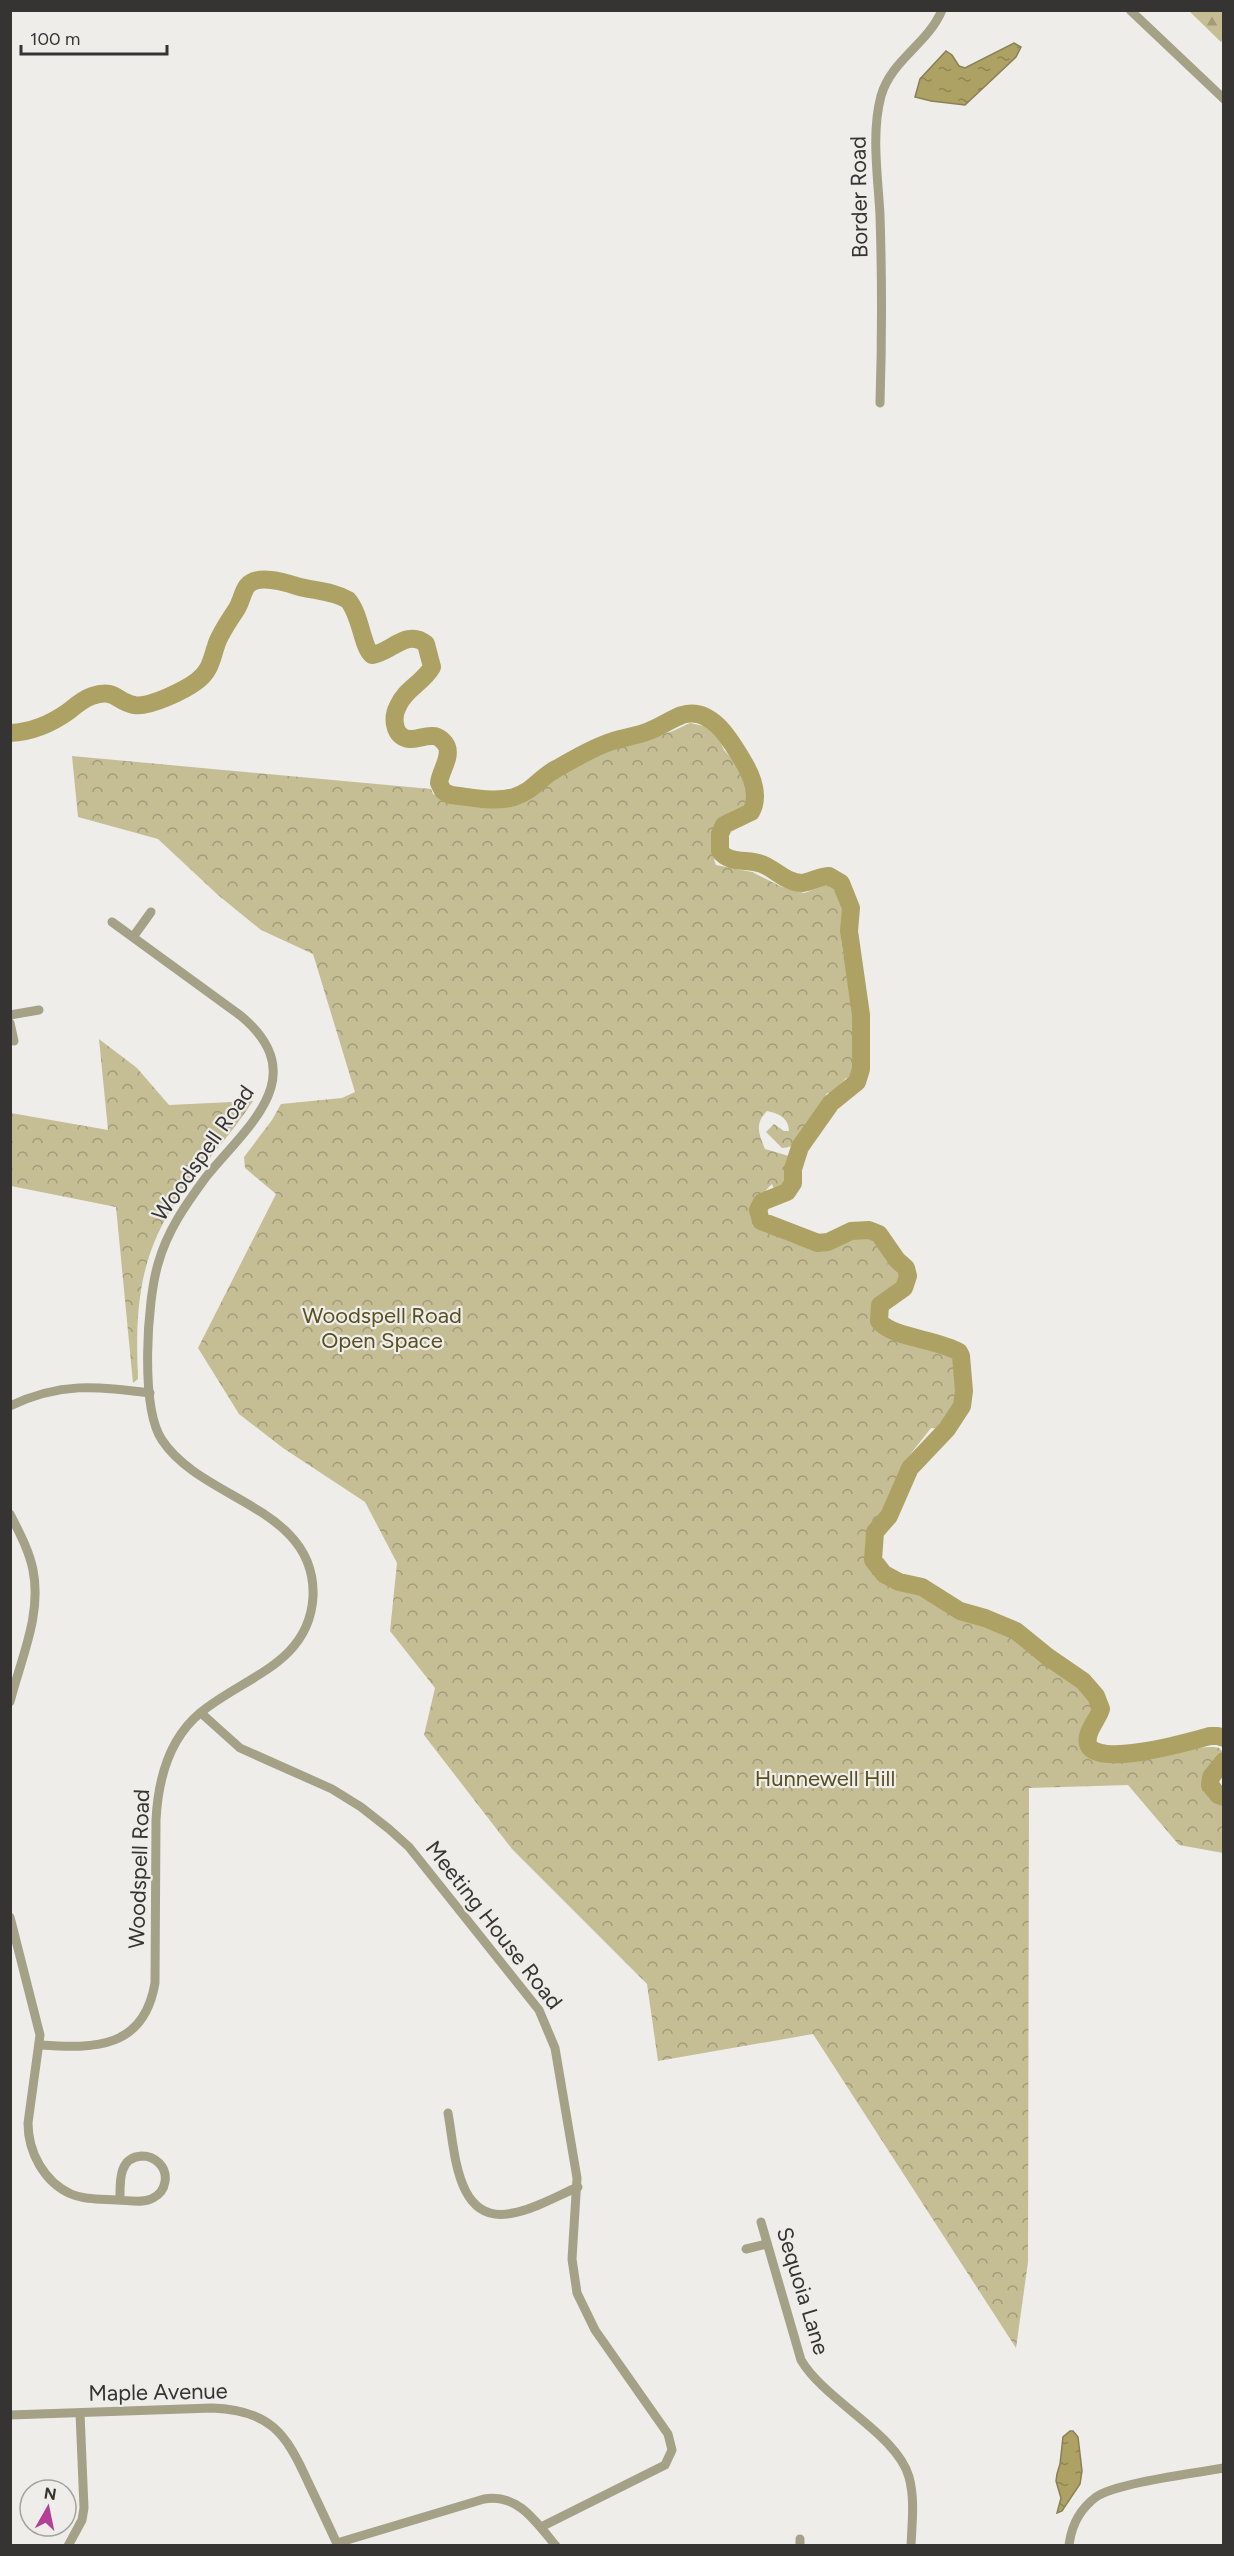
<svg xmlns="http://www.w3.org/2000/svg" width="1234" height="2556" font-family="Figtree,sans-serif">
  <defs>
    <pattern id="forest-firs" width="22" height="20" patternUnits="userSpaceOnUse" patternTransform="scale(1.5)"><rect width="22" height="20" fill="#c5be95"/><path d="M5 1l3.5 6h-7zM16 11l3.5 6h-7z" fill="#a19b7a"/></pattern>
    <pattern id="park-crowns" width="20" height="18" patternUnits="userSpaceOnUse" patternTransform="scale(1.5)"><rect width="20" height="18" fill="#c5be95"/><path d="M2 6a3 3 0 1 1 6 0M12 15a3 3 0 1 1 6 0" fill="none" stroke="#a19b7a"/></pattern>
    <pattern id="water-ripples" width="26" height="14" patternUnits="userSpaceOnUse" patternTransform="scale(1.5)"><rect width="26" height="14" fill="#ada263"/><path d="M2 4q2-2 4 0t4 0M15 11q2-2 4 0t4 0" fill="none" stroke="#8e8552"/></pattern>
  </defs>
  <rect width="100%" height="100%" fill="#eeedea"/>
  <!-- forest -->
  <polygon fill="url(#forest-firs)" points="1189,11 1223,11 1223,40 1221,42"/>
  <!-- park -->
  <g fill="url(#park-crowns)">
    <path d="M690 723 708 727 717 734 724 750 742 770 750 797 743 811 730 814 723 820C720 833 714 841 718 854L714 860 716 865 752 872 782 887 804 893C814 892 822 878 833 885 839 890 843 898 844 905 847 916 840 925 841 936 842 969 876 1059 850 1083V1079L846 1078 833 1093H827C816 1112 808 1147 782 1148L766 1132 774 1124 784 1131H789C789 1118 778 1113 767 1111 754 1124 759 1134 765 1149L789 1156C795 1172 793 1188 775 1192L772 1184C733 1219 784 1247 818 1247 834 1247 846 1237 862 1233L881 1240 886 1247 884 1255 902 1274C898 1293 882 1291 878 1306 869 1337 943 1341 958 1359L956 1364 960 1388 954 1417 949 1416 941 1429 931 1428 905 1461 888 1504 872 1524 865 1543 870 1569 882 1579 914 1592 968 1621 996 1630 1031 1647 1046 1664 1082 1687 1097 1703C1095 1712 1086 1718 1086 1728 1084 1790 1188 1740 1219 1748L1223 1752 1213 1767 1206 1769C1205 1788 1201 1799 1223 1805V1853L1179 1845 1128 1785 1029 1788 1028 2262 1016 2348 813 2034 658 2061 647 1984 512 1849 424 1735 435 1688 390 1631 397 1563 365 1502 283 1448 239 1414 198 1348 276 1194 245 1168 244 1157 272 1120 281 1104 342 1098 355 1092 313 954 261 930 218 895 158 839 78 817 72 756 431 789 433 794 445 800 492 804 518 801 539 791 555 775 598 753 613 747 637 742 673 731Z"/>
    <path d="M99 1039 137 1068 169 1105 253 1101C231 1135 202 1165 178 1199 138 1256 135 1312 138 1379L133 1383 116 1207 11 1186V1113L108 1130Z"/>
  </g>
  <!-- water -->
  <g fill="url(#water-ripples)" stroke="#898155" stroke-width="1.5">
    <polygon points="1014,43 1021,47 1016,57 965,105 931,101 915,97 920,79 946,51 952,55 959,66 965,68"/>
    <polygon points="1070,2431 1073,2431 1078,2437 1082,2471 1080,2484 1062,2511 1057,2513 1061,2498 1056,2481 1057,2474 1060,2464 1063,2437"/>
  </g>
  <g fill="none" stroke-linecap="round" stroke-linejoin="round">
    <!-- river -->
    <g stroke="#ada263" stroke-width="18">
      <path d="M10 733C33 732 51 724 69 711 76 705 83 699 92 696 116 688 116 702 134 705 149 708 185 690 197 681 210 671 211 661 216 646 218 637 230 619 236 610 241 603 242 593 247 586 258 573 287 583 300 587 316 591 333 591 348 600 361 615 362 647 372 655 390 653 407 628 426 644L432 667C423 683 405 689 398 706 392 717 393 738 410 739 417 740 425 735 433 736 439 736 445 742 447 747 451 758 440 772 439 783L443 791 451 795C471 797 495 803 514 797 535 790 539 778 556 769 574 759 593 747 613 741 625 737 637 736 649 731 660 727 671 719 682 715 711 706 730 739 743 761 752 776 760 796 751 812L724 825 720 834V851C729 865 750 858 764 865 776 870 787 883 802 883 811 882 820 876 829 876L841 883 851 908 849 931 861 1015V1069L857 1082 831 1103 800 1147 793 1169V1183L787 1192 762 1202 758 1210 761 1221 818 1243 828 1242 851 1231 869 1230 879 1234 897 1260 906 1268 908 1276 904 1288 880 1305 879 1321C892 1338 938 1339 959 1352L961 1356 964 1391 962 1406 947 1429 910 1468 889 1516 875 1532 873 1560 884 1574 899 1582 922 1587 960 1611 985 1618 1016 1631 1048 1657 1083 1681 1096 1696 1101 1709C1098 1720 1085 1731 1088 1744 1096 1769 1192 1741 1210 1736H1218L1224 1738"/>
      <polyline points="1224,1761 1211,1777 1210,1785 1218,1795 1224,1797"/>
    </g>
    <!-- street -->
    <g stroke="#a5a186" stroke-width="9">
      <polyline points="1130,10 1224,99"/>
      <path d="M880 403C882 341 882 277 880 215 878 177 871 133 881 96 891 60 928 44 942 10"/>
      <polyline points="133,937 151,912"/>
      <polyline points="10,1015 39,1010"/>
      <polyline points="10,1023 14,1041"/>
      <path d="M10 1406C60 1382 97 1386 150 1393"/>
      <path d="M10 1514C19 1532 29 1550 33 1570 42 1615 21 1658 10 1702"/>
      <polyline points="201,1713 240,1748 332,1789 361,1807 389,1829 409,1847 539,2010 555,2048 577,2178 572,2259 577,2293 595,2330 668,2434 672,2450 665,2465 541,2527"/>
      <path d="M10 1917 40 2035 28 2123C28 2152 44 2182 71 2194 85 2200 102 2199 117 2200 128 2200 143 2204 153 2198 167 2191 169 2173 159 2163 154 2158 148 2156 142 2156 118 2157 120 2183 120 2200"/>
      <path d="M41 2045C96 2049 144 2048 155 1983L156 1820C158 1781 169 1739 200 1713 243 1677 309 1664 313 1597 317 1507 202 1501 162 1440 140 1407 147 1301 158 1264 167 1231 186 1204 206 1177 246 1127 314 1077 241 1016L112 922"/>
      <path d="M448 2113C455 2151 456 2226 513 2213 535 2209 557 2196 578 2187"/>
      <path d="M761 2222 801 2360C825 2401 897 2434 909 2477 915 2499 912 2523 911 2546"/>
      <polyline points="746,2249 767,2244"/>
      <path d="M10 2415 212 2408C270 2410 286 2433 308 2482 318 2503 328 2524 338 2546"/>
      <polyline points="800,2539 800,2546"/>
      <path d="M337 2543 484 2499C518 2493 536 2522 556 2546"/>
      <polyline points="68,2546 82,2520 84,2508 80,2413"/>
      <path d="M1069 2546C1071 2527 1080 2509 1096 2497 1115 2483 1196 2473 1224 2468"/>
    </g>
  </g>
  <g text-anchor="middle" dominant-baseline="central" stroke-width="4.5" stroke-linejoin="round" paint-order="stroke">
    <!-- street labels -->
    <g font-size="22" fill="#353433" stroke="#eeedea">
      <text transform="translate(859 197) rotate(-91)">Border Road</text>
      <text transform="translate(203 1153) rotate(-55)">Woodspell Road</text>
      <text transform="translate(139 1869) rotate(-88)">Woodspell Road</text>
      <text transform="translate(494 1925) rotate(52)">Meeting House Road</text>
      <text transform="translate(803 2291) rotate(73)">Sequoia Lane</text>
      <text transform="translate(158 2392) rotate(-1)">Maple Avenue</text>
    </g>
    <!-- park labels -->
    <g font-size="22" fill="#584f1e" stroke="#eeedea">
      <text x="382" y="1315">Woodspell Road<tspan x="382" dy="25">Open Space</tspan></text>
      <text x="825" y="1778">Hunnewell Hill</text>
    </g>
  </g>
  <!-- border -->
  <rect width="1234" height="2556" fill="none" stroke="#353433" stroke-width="24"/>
  <!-- north arrow -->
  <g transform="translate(48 2508) rotate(9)"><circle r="28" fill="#eeedea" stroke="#a4a3a1" stroke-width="1.5"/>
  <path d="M0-4.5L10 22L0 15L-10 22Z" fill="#b43f97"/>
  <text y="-9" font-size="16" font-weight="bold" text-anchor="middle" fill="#353433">N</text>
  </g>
  <!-- scale -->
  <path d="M21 45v9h146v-9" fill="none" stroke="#353433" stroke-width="3"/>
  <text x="30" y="45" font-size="18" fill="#353433" stroke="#eeedea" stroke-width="4.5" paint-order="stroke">100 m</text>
</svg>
